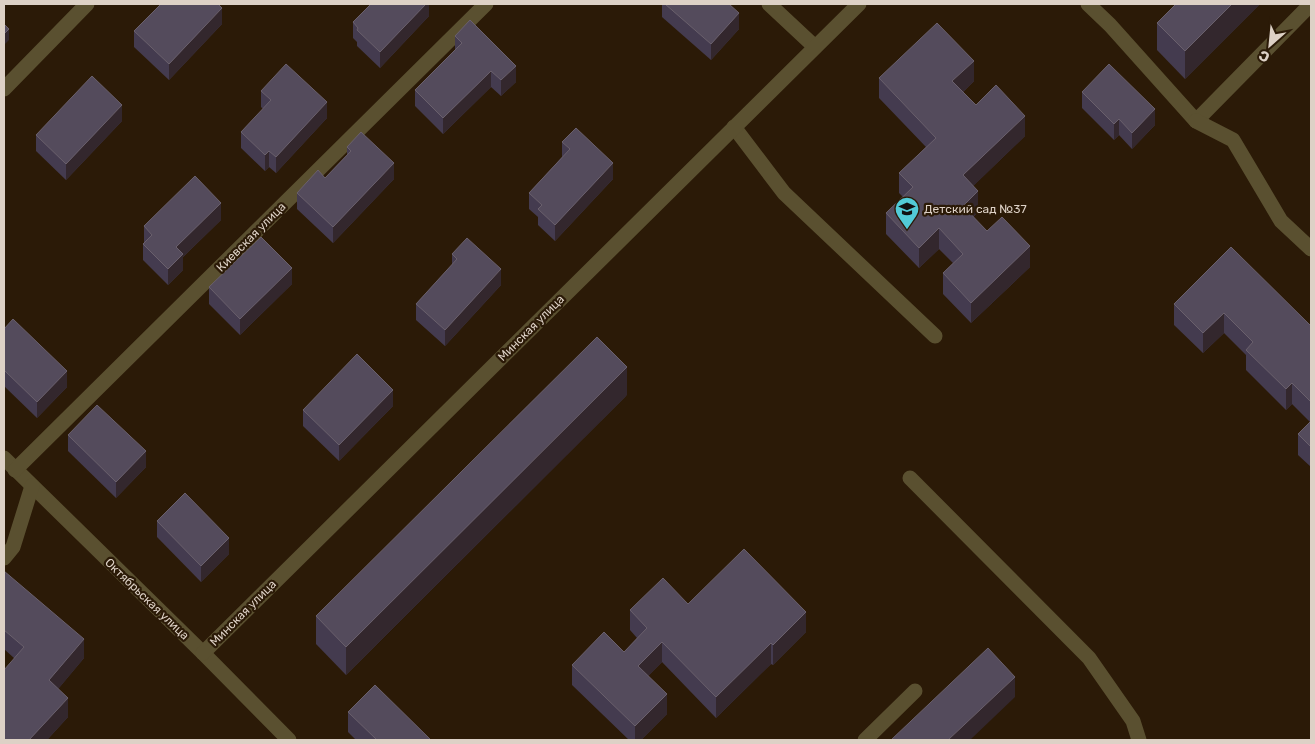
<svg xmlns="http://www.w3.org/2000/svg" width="1315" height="744" font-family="Rubik,sans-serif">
  <rect width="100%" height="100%" fill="#2b1a07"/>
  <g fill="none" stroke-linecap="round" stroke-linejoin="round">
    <!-- minor -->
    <g stroke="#5a5030" stroke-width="15">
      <polyline points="769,4 815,47"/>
      <polyline points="1088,4 1110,25 1196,121 1311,4"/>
      <polyline points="4,89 87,4"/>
      <polyline points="1196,121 1233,140 1281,221 1311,249"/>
      <polyline points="734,127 784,193 935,336"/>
      <polyline points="4,458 203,653 289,740"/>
      <polyline points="15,470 486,4"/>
      <polyline points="910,478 1089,658 1133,721 1139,740"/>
      <polyline points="4,558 13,547 32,486"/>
      <polyline points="203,653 859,4"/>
      <polyline points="865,740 915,691"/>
    </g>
  </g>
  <!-- wall -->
  <g fill="#443b4f">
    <polygon points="429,4 429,16 380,68 357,46 357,42 353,38 353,22"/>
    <polygon points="662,4 729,4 739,29 711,60 662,17"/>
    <polygon points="1176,4 1260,4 1185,79 1157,50 1157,23"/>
    <polygon points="222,24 169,80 134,47 134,31"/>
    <polygon points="455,36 516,82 501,96 491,87 443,134 415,106 415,90 455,50"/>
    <polygon points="879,78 974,81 963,92 976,105 1025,136 973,186 978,212 973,217 987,231 1030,267 971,323 943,294 943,273 953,263 939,249 919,268 886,234 886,213 903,197 899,193 899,173 926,147 879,98"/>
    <polygon points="261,91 327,118 276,173 269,167 265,171 241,148 241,132 263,109 261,107"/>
    <polygon points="1082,92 1155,125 1132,149 1119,135 1114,140 1082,108"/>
    <polygon points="122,121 66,180 36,151 36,135"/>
    <polygon points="562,142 613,179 555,241 538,225 538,217 529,209 529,193 562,157"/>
    <polygon points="347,147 394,179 333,243 297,209 297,193 325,178 347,155"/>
    <polygon points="221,220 183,257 183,270 168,285 143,260 143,244 144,243 144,226"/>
    <polygon points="452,254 501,285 445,346 416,320 416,304 452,265"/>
    <polygon points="292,284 240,335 209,304 209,287"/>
    <polygon points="1174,304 1311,326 1311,467 1298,455 1298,434 1310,422 1292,404 1286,410 1246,370 1246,355 1224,333 1203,353 1174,325"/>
    <polygon points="4,329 67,387 37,418 4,386"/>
    <polygon points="627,395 346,675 316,644 316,616"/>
    <polygon points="393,406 339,461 303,426 303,410"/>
    <polygon points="68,435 146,467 116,498 68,451"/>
    <polygon points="157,521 229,554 201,582 157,537"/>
    <polygon points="4,571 84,658 58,689 68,717 47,740 4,740 14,658 4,649"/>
    <polygon points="688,604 806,632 773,665 771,664 716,718 662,662 648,676 667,714 641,740 629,740 572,685 572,665 624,652 637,638 630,630 630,610"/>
    <polygon points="348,712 431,740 356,740 348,732"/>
  </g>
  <!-- shaded-wall -->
  <g fill="#33272d">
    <polygon points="426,4 429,4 429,16 380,68 380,52"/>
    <polygon points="1232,4 1260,4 1185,79 1185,51"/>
    <polygon points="222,8 222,24 169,80 169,64"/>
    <polygon points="739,13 739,29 711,60 711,44"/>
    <polygon points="9,29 9,40 4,45 4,34"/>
    <polygon points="974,61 974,81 952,102 952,81"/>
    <polygon points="516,66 516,82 501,96 501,80"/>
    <polygon points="491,71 491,87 443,134 443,118"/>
    <polygon points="327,102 327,118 276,173 276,157"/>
    <polygon points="122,105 122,121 66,180 66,164"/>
    <polygon points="1155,109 1155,125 1132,149 1132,133"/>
    <polygon points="1025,116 1025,136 963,196 963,175"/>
    <polygon points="1119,119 1119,135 1114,140 1114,124"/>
    <polygon points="269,151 269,167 265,171 265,155"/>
    <polygon points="394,163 394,179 333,243 333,227"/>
    <polygon points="613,163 613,179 555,241 555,225"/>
    <polygon points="978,191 978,212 963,226 963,206"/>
    <polygon points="221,203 221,220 183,257 183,270 168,285 168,269 176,247"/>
    <polygon points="939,228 939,249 919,268 919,248"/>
    <polygon points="1030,246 1030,267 971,323 971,303"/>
    <polygon points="292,268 292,284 240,335 240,319"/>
    <polygon points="501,269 501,285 445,346 445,330"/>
    <polygon points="1224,313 1224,333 1203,353 1203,333"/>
    <polygon points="627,367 627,395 346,675 346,647"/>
    <polygon points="67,371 67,387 37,418 37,402"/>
    <polygon points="1292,383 1292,404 1286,410 1286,389"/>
    <polygon points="393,390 393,406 339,461 339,445"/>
    <polygon points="146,451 146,467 116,498 116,482"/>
    <polygon points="229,538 229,554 201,582 201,566"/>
    <polygon points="806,612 806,632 773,665 773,645"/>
    <polygon points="84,639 84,658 49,700 49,680"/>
    <polygon points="662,642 662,662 638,686 638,666"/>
    <polygon points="771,643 771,664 716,718 716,697"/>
    <polygon points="1015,677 1015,697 970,740 948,740"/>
    <polygon points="667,694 667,714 641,740 635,740 635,726"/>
    <polygon points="68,698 68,717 47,740 29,740"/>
  </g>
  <!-- building -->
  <g fill="#544b5c" stroke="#6a606c">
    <polygon points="161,4 218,4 222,8 169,64 134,31"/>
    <polygon points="371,4 426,4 380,52 357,30 358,28 353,22"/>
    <polygon points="665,4 729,4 739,13 711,44"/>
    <polygon points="1176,4 1232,4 1185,51 1157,23"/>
    <polygon points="470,20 516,66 501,80 491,71 443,118 415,90 462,43 455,36"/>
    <polygon points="937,23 974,61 952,81 976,105 996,85 1025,116 963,175 978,191 963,206 987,231 1002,217 1030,246 971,303 943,273 963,254 939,228 919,248 886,213 913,187 899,173 936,138 879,78"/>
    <polygon points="4,24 9,29 4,34"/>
    <polygon points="286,64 327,102 276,157 269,151 265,155 241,132 271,100 261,91"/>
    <polygon points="1109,64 1155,109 1132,133 1119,119 1114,124 1082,92"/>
    <polygon points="92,76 122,105 66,164 36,135"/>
    <polygon points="576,128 613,163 555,225 538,209 542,205 529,193 570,149 562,142"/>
    <polygon points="361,132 394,163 333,227 297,193 318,170 325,178 351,151 347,147"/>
    <polygon points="195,176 221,203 176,247 183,254 168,269 143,244 152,235 144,226"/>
    <polygon points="261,237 292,268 240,319 209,287"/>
    <polygon points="467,238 501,269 445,330 416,304 457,259 452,254"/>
    <polygon points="1231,247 1311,326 1311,402 1292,383 1286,389 1246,350 1253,342 1224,313 1203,333 1174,304"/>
    <polygon points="13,319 67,371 37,402 4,370 4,329"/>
    <polygon points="597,337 627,367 346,647 316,616"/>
    <polygon points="357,354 393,390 339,445 303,410"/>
    <polygon points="97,405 146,451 116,482 68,435"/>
    <polygon points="1311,421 1311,447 1298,434"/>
    <polygon points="185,493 229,538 201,566 157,521"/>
    <polygon points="744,549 806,612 773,645 771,643 716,697 662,642 638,666 667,694 635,726 572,665 604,632 624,652 647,628 630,610 663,578 688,604"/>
    <polygon points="4,571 84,639 49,680 68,698 29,740 4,740 4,670 24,647 4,630"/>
    <polygon points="988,648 1015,677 948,740 891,740"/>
    <polygon points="375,685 431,740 377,740 348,712"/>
  </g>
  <!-- icons -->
  <defs>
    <symbol id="school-pin" viewBox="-11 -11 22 30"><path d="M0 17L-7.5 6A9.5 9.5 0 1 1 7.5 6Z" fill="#52cbd7" stroke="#2b1a07"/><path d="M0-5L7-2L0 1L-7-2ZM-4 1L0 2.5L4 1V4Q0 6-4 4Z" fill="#111"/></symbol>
  </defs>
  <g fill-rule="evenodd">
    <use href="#school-pin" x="893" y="195" width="28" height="38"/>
  </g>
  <g text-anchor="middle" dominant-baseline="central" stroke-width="4.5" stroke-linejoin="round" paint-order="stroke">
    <!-- poi labels -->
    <g font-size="12" fill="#ddd1c6" stroke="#2b1a07" text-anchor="start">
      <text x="924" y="209">Детский сад №37</text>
    </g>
    <!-- street labels -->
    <g font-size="12" fill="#ddd1c6" stroke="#2b1a07">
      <text transform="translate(251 237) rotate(-45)">Киевская улица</text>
      <text transform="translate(531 328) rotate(-45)">Минская улица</text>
      <text transform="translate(147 599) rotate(44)">Октябрьская улица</text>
      <text transform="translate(243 613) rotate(-45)">Минская улица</text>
    </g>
  </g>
  <!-- border -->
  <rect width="1315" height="744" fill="none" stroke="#ddd1c6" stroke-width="10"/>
  <!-- north arrow -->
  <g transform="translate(1270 45) rotate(207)" stroke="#2b1a07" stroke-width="4" paint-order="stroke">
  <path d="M0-4L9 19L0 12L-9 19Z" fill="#ddd1c6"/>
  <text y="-8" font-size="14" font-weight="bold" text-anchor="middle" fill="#ddd1c6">С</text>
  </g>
</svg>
